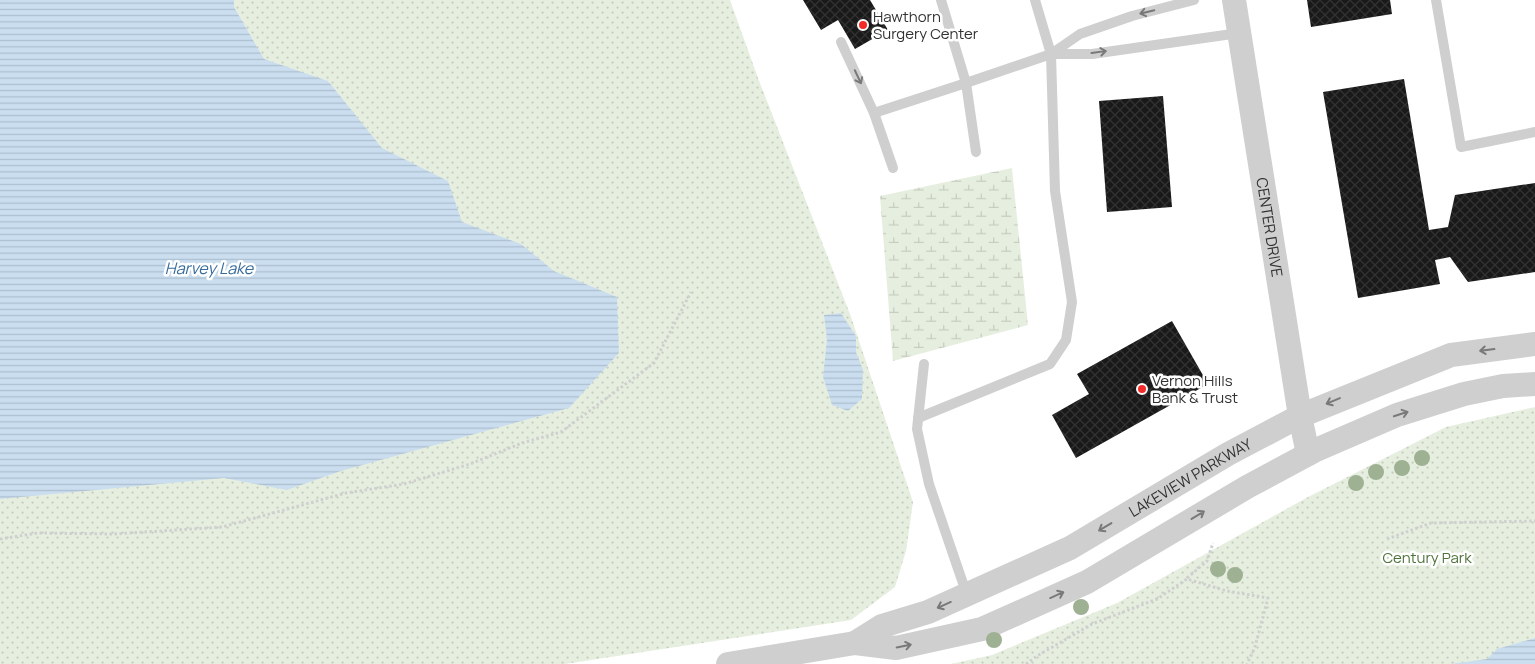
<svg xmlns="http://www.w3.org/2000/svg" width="1535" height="664" font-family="Manrope,sans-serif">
  <defs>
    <pattern id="wetland-marsh" width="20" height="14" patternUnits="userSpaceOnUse" patternTransform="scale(1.25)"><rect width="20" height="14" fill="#e6efdf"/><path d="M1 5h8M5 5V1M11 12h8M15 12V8" fill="none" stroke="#c6cdc0"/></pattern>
    <pattern id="park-dots" width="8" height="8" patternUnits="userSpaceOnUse" patternTransform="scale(1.25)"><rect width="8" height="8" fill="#e6efdf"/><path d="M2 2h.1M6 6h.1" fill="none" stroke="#c6cdc0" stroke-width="1.8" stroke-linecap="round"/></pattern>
    <pattern id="water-rules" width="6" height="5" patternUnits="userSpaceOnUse" patternTransform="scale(1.25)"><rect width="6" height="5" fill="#cadef0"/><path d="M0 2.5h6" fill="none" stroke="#aebfce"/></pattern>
    <pattern id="building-cross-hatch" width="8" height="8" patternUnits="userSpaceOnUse" patternTransform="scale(1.25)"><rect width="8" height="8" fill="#191919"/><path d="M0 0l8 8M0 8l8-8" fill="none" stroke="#323232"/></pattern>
  </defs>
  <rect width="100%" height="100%" fill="#fff"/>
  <!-- wetland -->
  <polygon fill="url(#wetland-marsh)" points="1012,168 1028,325 893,361 880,196"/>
  <!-- park -->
  <g fill="url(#park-dots)">
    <polygon points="0,0 730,0 758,78 850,314 913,502 906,551 895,587 851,620 565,664 0,664"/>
    <polygon points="1535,407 1535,664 951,664 992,655 1117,603 1308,497 1446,427"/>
  </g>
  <!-- water -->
  <g fill="url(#water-rules)">
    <polygon points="0,0 234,0 234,7 264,59 328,81 382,148 448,181 462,222 521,244 554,271 617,297 619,353 569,408 341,471 287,490 224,478 0,499"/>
    <polygon points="841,313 856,336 856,352 863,370 862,399 848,411 832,405 823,377 827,339 824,315"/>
    <polygon points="1535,638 1535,664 1451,664 1487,659 1497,649"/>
  </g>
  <!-- building -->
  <g fill="url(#building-cross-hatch)">
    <polygon points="803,0 870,0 888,30 855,49 838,20 821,30"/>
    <polygon points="1307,0 1390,0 1392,14 1311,27"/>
    <polygon points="1404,79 1429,230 1448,227 1455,195 1535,183 1535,272 1468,282 1450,257 1435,260 1440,284 1358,298 1323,92"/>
    <polygon points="1163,96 1172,207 1107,212 1099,101"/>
    <polygon points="1172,321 1208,384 1076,458 1052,415 1089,394 1077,374"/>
  </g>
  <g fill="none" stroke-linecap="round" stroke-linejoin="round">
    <!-- path -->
    <g stroke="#cfcfcf" stroke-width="3" stroke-dasharray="2.5 2.5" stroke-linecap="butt">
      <polyline points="0,539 38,533 114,534 222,527 346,493 404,484 470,464 522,443 561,432 654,363 691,292"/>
      <polyline points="1387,539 1431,523 1535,521"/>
      <polyline points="1187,578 1207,561 1213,543"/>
      <polyline points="1026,664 1037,656 1092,624 1157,599 1187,579 1227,591 1268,598 1255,647 1247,664"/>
    </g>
    <!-- service -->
    <g stroke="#cfcfcf" stroke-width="10">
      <polyline points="941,0 966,83 1051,54 1080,34 1132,16 1194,0"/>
      <polyline points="1436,0 1461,147 1535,132"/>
      <polyline points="841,42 874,113 893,168"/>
      <polyline points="1051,54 1092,54 1239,33"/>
      <polyline points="874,113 966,83 976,152"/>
      <polyline points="924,364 917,429 929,484 967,595"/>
      <polyline points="918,418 1050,364 1066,340 1072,302 1055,191 1051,54 1035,0"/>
    </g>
    <!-- tertiary -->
    <g stroke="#cfcfcf" stroke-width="24">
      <path id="s1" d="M1234 0 1300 416 1308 454"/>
      <path id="s2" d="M855 643 882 626 928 612 1070 548 1228 454 1300 416 1451 355 1535 344"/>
      <polyline points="728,664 855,643 896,648 982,629 1087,582 1247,487 1316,450 1397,415 1464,394 1503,386 1535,384"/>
    </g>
  </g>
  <!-- trees -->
  <g fill="#9eb193">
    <circle cx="1422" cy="458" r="8"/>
    <circle cx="1402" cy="468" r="8"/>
    <circle cx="1376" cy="472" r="8"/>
    <circle cx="1356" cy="483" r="8"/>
    <circle cx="1218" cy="569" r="8"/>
    <circle cx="1235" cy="575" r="8"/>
    <circle cx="1081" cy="607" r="8"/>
    <circle cx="994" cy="640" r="8"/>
  </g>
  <!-- one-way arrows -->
  <defs><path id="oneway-shaft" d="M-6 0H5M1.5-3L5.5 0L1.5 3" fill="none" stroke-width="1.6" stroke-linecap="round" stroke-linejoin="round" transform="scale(1.25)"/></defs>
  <g stroke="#797979">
    <use href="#oneway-shaft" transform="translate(1147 12) rotate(166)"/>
    <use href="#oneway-shaft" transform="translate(1099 52) rotate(-8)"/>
    <use href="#oneway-shaft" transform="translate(858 77) rotate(65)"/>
    <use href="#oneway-shaft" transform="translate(1487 350) rotate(173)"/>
    <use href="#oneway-shaft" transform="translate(1333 401) rotate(157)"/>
    <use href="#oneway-shaft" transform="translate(1401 414) rotate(-18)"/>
    <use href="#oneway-shaft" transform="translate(1198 515) rotate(-31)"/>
    <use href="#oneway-shaft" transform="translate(1105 527) rotate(149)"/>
    <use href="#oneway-shaft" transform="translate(1057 595) rotate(-24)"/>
    <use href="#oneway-shaft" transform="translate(944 605) rotate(156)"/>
    <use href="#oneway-shaft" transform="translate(904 646) rotate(-11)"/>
  </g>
  <!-- markers -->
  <g fill="#f32b29" stroke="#fff" stroke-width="2">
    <circle cx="863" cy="25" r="5"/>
    <circle cx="1142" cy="389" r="5"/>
  </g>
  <g text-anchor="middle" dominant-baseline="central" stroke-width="5" stroke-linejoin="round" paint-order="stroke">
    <!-- poi labels -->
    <g font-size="15" fill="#323232" stroke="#fff" text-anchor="start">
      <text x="873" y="16">Hawthorn<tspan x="873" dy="17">Surgery Center</tspan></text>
      <text x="1152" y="380">Vernon Hills<tspan x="1152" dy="17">Bank &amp; Trust</tspan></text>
    </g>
    <!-- street labels -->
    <g font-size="15" fill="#323232" stroke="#fff">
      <text stroke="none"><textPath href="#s1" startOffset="230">CENTER DRIVE</textPath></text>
      <text stroke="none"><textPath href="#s2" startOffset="375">LAKEVIEW PARKWAY</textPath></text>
    </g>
    <!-- park labels -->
    <g font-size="15" fill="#4f723a" stroke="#fff">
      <text x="1427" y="557">Century Park</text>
    </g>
    <!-- water labels -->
    <g font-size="16" font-style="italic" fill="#376c9c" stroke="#fff">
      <text x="209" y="268">Harvey Lake</text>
    </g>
  </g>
</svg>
